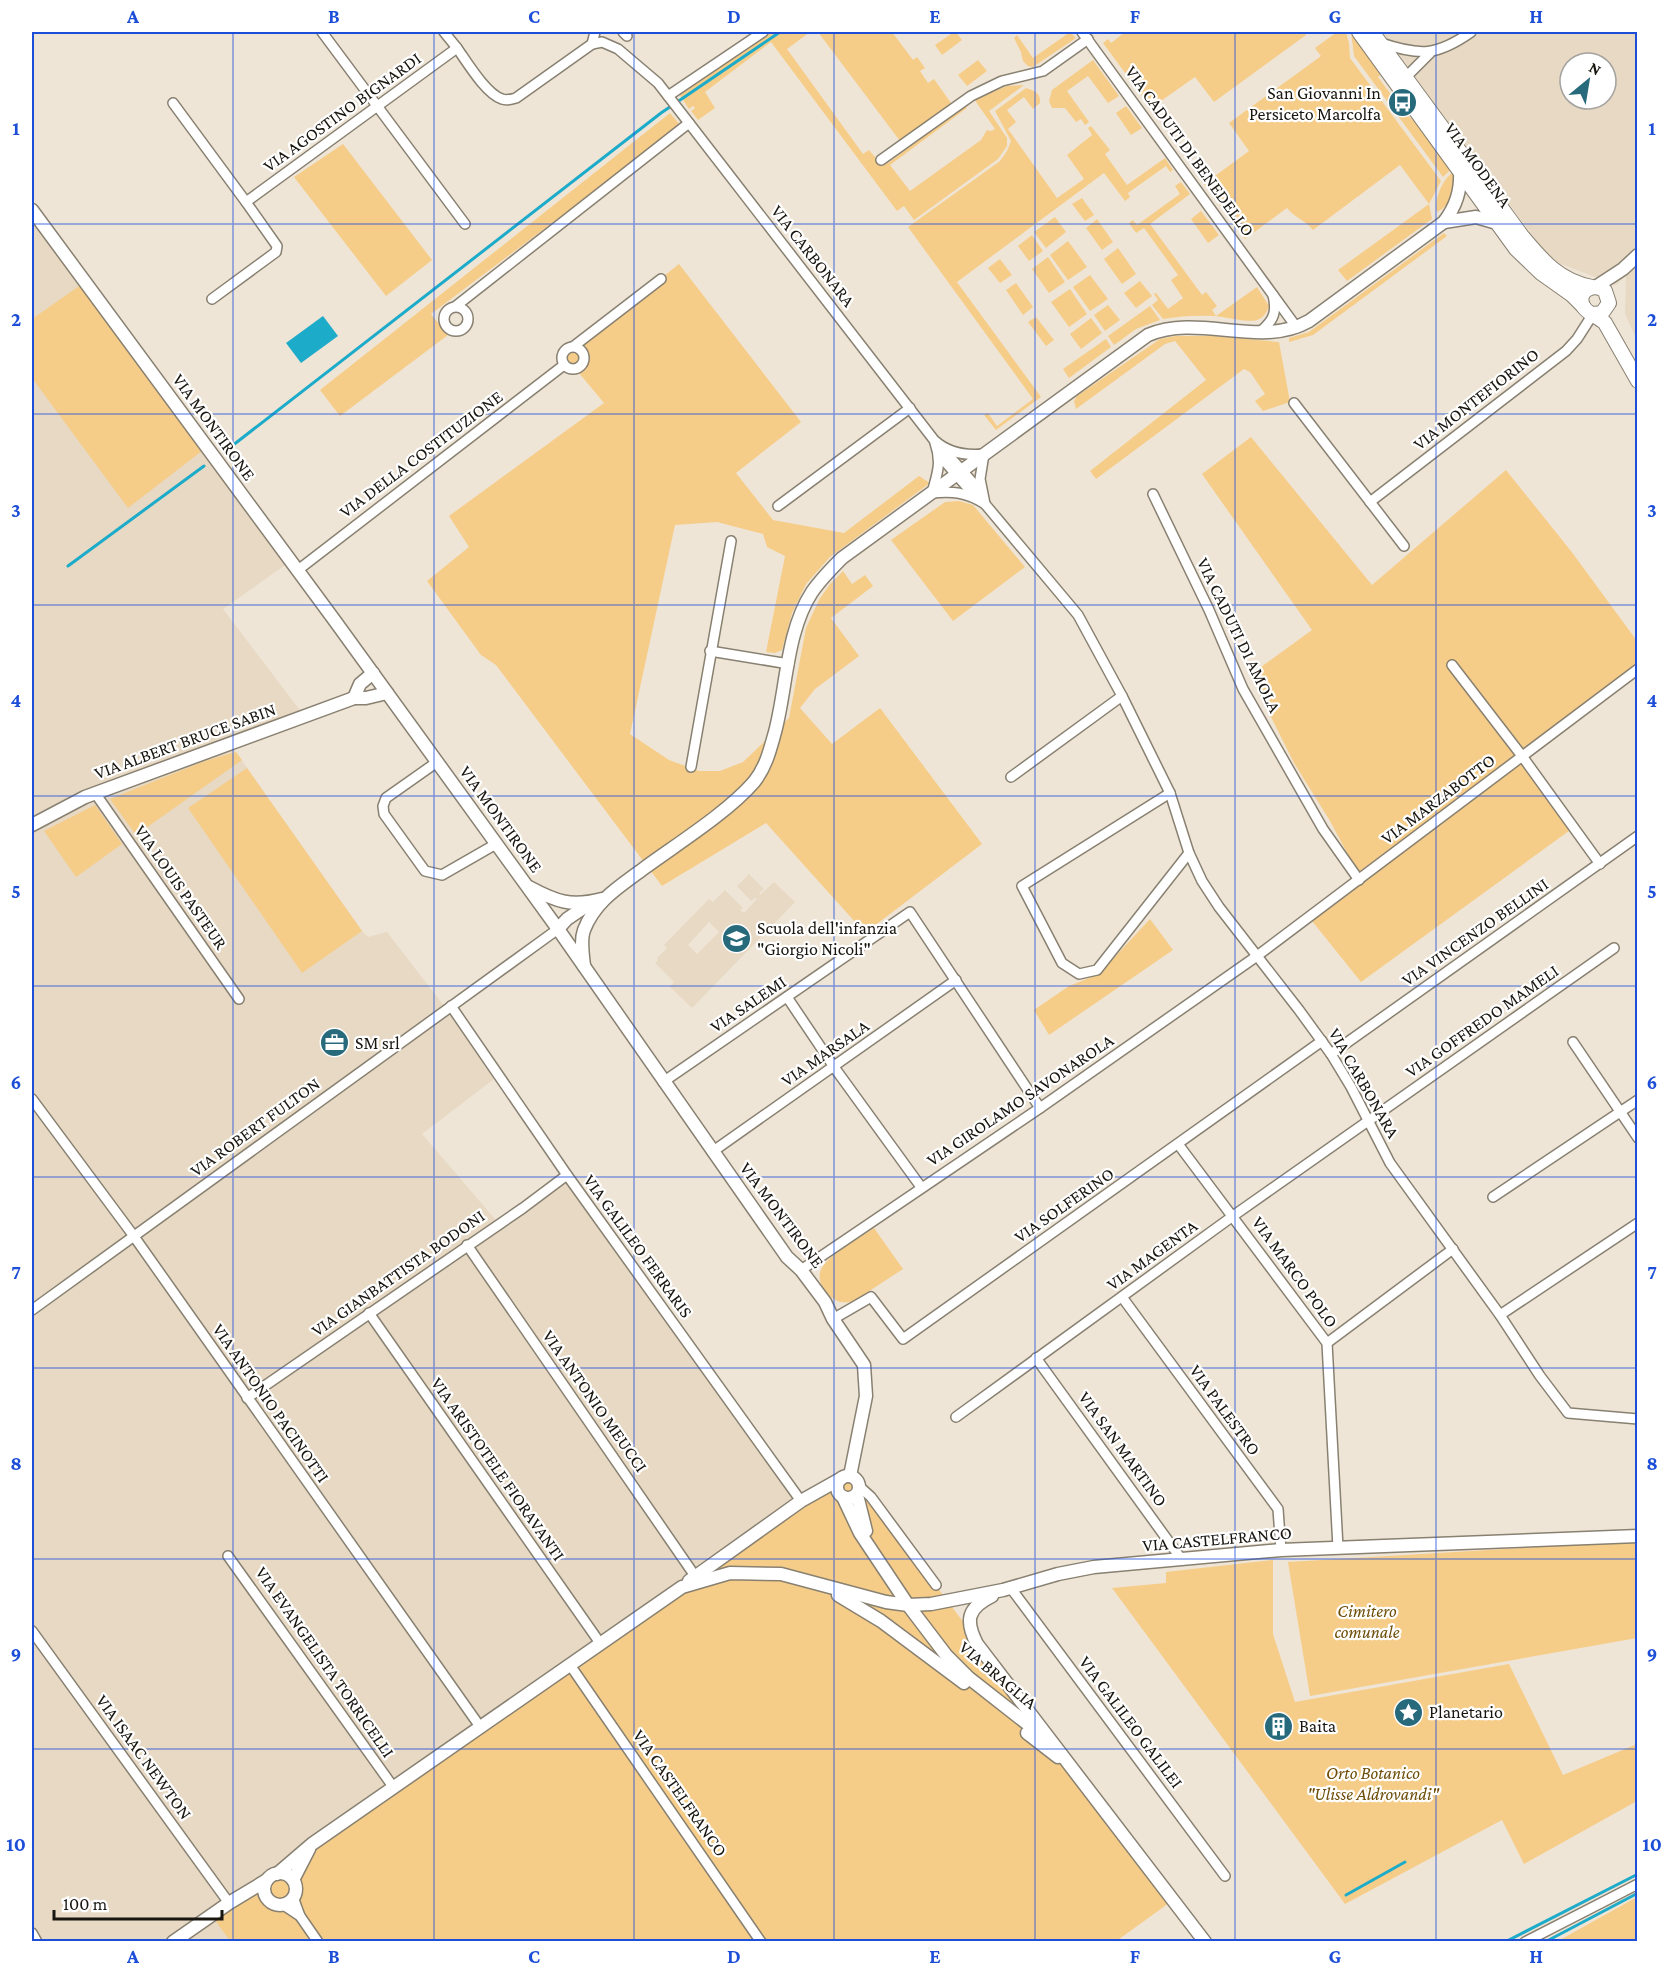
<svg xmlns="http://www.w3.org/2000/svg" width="1669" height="1973" font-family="'Crimson Pro',serif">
  <rect width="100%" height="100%" fill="#efe5d6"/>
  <!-- built -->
  <g fill="#e7d9c3" fill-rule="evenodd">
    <path d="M1380 32H1637V340L1625 314 1626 276 1616 285 1551 260ZM1570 63H1606V99H1570Z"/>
    <polygon points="32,208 288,563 223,609 302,713 226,738 362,931 368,937 387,932 498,1076 422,1134 501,1226 569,1174 801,1499 707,1568 211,1914 231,1941 32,1941"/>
    <path d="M749 874 764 889 759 893 760 895 774 882 795 902 692 1008 670 987 674 982 655 963 658 960 657 958 667 948 664 945 709 899 713 902 725 890 743 908 740 910 744 913 757 899 755 898 751 901 737 886ZM709 922 719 932 697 954 688 945Z"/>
  </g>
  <!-- green -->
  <g fill="#f6cd88">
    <polygon points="770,32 810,32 787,49 863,154 869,150 880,163 888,163 965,106 967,108 890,165 910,191 981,140 987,130 991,131 995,129 976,102 976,99 1007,86 1024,85 989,111 1007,138 1007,146 998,159 914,220 904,206 897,211 771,42 705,92 715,108 698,120 691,111 695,108 693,106 689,109 679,94"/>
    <polygon points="818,32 892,32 913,60 917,57 925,68 920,71 928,83 934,79 951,103 900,141"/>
    <polygon points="954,32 956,32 962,40 942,55 935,45"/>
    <polygon points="1070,32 1076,38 1033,67 1028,66 1023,61 1021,52 1014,38 1017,35 1033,58"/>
    <polygon points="1125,32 1304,32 1306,35 1214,102 1195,77 1151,108 1103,43 1108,39 1111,43"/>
    <path d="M1337 32H1346L1349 43 1350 58 1441 181 1429 204 1432 219 1347 281 1338 270 1429 204 1400 165 1313 230C1305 220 1295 218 1287 208L1245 239 1204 184 1249 151 1229 123 1321 56 1315 48Z"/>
    <polygon points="1351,32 1353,32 1383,73 1378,77 1403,111 1422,129 1451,169 1443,177 1354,56"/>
    <polygon points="978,60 987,71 967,86 958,75"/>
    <polygon points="1093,60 1119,96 1108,103 1088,76 1067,91 1089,122 1085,125 1081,119 1076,122 1065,108 1052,108 1049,101 1052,90"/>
    <path d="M1026 88C1035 91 1041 93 1040 103L1033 109 1024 97 1007 110 1016 122 1008 129 1057 198 1084 179 1067 155 1092 135 1088 128 1091 126 1110 150 1105 154 1127 185 1165 158 1173 170 1170 172 1166 166 1128 193 1130 197 1125 201 1104 173 957 282 1041 397 996 430 984 415 988 413 997 426 1033 399 908 227 1000 161 1007 151 1011 141 995 111Z"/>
    <polygon points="1126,106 1142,128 1131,135 1116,113"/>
    <polygon points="670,113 681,126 431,314 448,335 340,416 320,390"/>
    <polygon points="343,144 432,260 386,296 294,177"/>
    <path d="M1453 172C1459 187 1450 206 1437 212 1434 199 1442 180 1453 172Z"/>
    <path d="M1181 182 1190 194 1150 224 1202 295 1206 292 1217 306 1212 310 1216 316 1257 287 1269 306C1267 312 1264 318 1257 320 1248 323 1226 317 1215 316 1197 315 1180 316 1163 319L1152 305 1158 300 1154 294 1156 293 1168 309 1183 298 1171 280 1178 275 1144 228 1136 233 1129 223 1133 220 1137 225 1180 194 1175 186Z"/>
    <polygon points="1082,198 1094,215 1085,221 1072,204"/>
    <polygon points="1201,211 1219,235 1208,243 1191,219"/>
    <polygon points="1055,217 1066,232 1046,248 1034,232"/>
    <polygon points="1097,219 1113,242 1102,250 1086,228"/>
    <polygon points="1444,233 1447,236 1313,335 1289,342 1289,338 1309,332"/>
    <polygon points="1032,235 1043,251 1029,261 1018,246"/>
    <polygon points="1068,241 1087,267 1068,280 1050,255"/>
    <polygon points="1118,248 1136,274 1122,284 1104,259"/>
    <polygon points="1048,257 1065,282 1049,293 1032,269"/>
    <polygon points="1000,259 1012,275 1000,283 988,268"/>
    <polygon points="679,264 801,422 736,473 773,520 844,533 919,476 930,483 830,557 806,584 792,613 782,650 775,653 766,652 785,556 767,547 763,534 717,522 675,525 630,734 669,760 699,771 720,771 743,762 789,718 806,628 819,600 830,584 843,571 852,584 865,575 873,586 831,618 859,656 815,689 800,708 832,744 880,708 982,844 865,933 766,823 662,886 496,665 481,655 427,581 469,547 449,516 604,403 564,355"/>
    <polygon points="1090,275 1108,299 1090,311 1073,287"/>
    <polygon points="1140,281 1152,296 1136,308 1124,293"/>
    <polygon points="85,282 207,447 128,508 32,378 32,319"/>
    <polygon points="1016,283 1033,307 1023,315 1006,290"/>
    <polygon points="1070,289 1087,314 1069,327 1051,302"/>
    <polygon points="1108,305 1120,320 1105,331 1094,315"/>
    <polygon points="1150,306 1160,320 1136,329 1114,345 1108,336"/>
    <polygon points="1036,317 1054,340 1046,346 1028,322"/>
    <polygon points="1091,318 1102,333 1081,349 1070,334"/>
    <polygon points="1176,336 1212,336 1279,342 1290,402 1263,411 1255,401 1265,394 1250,372 1244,369 1096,479 1090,471 1206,380 1175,341 1165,344 1076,409 1074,401 1077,396 1160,339"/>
    <polygon points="1106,339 1111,347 1069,378 1063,369"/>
    <polygon points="1251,437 1372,585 1506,470 1571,551 1637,641 1637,672 1521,760 1573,828 1361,982 1308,916 1360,877 1330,821 1294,763 1250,675 1312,630 1202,474"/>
    <polygon points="959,501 973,505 1025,567 953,621 891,540 945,502"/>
    <polygon points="236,752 242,760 136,835 110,799 205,761"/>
    <polygon points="247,768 362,931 302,973 188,808"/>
    <polygon points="95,805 122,844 76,877 44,831"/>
    <polygon points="1150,919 1173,950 1049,1035 1034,1010 1069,986 1099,974"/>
    <path d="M874 1228 903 1269 854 1301C843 1304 835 1302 828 1294 823 1288 818 1281 820 1273 822 1258 861 1237 874 1228Z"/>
    <polygon points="847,1467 973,1635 1176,1898 1115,1942 231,1942 211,1915 707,1568"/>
    <polygon points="1637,1541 1637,1638 1310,1696 1288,1562"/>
    <polygon points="1273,1560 1273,1634 1295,1702 1509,1664 1563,1775 1637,1744 1637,1801 1524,1864 1502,1820 1345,1904 1112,1588 1166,1583 1166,1572"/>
    <polygon points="1637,1897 1637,1941 1558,1941"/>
  </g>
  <!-- water -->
  <polygon fill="#1dabca" points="323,316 338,336 301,363 286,343"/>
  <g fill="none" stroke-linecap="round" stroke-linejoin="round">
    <!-- stream -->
    <g stroke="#1dabca" stroke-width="3">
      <polyline points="228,449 661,113 780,32"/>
      <polyline points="68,566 204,466"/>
      <polyline points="1346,1895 1405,1862"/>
      <polyline points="1505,1942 1638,1874"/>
      <polyline points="1545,1942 1638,1893"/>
    </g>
    <defs>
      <g id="minor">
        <polyline points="322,32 465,224"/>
        <polyline points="444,32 457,48"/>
        <polyline points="595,32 592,44 602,42 618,49 658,83 689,123"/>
        <polyline points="623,32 627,36"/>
        <polyline points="1082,32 1297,328"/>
        <path d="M1381 43C1420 56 1437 56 1471 32"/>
        <polyline points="1406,77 1430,53"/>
        <polyline points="668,96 763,32"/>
        <polyline points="173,103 246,202"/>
        <polyline points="881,160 971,96 1002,81 1043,71 1088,39"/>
        <path d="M212 299 276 252 277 246 246 202 457 48C467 62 486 94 502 99 507 101 512 99 516 98L592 44"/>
        <path d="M456 306 689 123 934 440C948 453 965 456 984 454L980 479 985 504 1078 615 1122 696 1170 793 1189 853 1202 881 1219 907 1299 1010 1331 1054 1351 1087 1390 1163 1500 1315 1540 1376 1568 1413 1638 1419"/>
        <circle cx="456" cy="319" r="12"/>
        <path d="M1261 331C1274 320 1277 312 1273 295"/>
        <polyline points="574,346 661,279"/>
        <circle cx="573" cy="358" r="11"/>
        <polyline points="1294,403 1404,546"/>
        <path d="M935 443C942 463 937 474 932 493 952 491 967 492 985 504"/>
        <polyline points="943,449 981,492"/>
        <polyline points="940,456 974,495"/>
        <polyline points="1153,494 1209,610 1243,689 1323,829 1359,880"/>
        <polyline points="1370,502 1566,351 1577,339 1593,314"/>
        <polyline points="778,506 910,408"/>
        <polyline points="298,570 564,365"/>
        <polyline points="710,651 789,664"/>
        <polyline points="1452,665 1522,756 1600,864"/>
        <polyline points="437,762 386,798 383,806 384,814 425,871 442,875 496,844"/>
        <polyline points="691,767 731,541"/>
        <polyline points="1011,777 1122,696"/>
        <polyline points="95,793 239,999"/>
        <polyline points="1170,793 1022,886 1062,963 1079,974 1097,970 1189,853"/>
        <polyline points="787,997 834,1067 921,1187"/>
        <polyline points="451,1006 567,1175 801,1501"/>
        <polyline points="1573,1042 1638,1138"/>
        <polyline points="1331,1054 1638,836"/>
        <polyline points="663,1082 910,912 1040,1108"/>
        <polyline points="32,1099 133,1235 481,1728"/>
        <polyline points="1178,1144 1327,1343 1338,1548"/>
        <polyline points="712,1152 956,980"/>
        <polyline points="1493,1197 1638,1100"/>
        <polyline points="467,1245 695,1576"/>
        <polyline points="801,1270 1040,1108 1257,956 1638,669"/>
        <polyline points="1122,1297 1278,1509 1281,1550"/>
        <polyline points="32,1310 558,929"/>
        <polyline points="369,1313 600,1643"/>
        <polyline points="1500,1315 1638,1223"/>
        <polyline points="833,1319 871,1297 903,1339 1322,1041"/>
        <polyline points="1327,1343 1453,1249"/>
        <polyline points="1036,1358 1182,1560"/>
        <polyline points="247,1398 523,1208 567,1175"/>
        <polyline points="956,1417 1233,1216 1614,948"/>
        <polyline points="860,1487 871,1497 936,1585"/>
        <polyline points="228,1556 394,1788"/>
        <polyline points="1010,1587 1225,1876"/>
        <polyline points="32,1631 229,1903"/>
        <polyline points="570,1665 761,1942"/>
        <polyline points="293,1897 300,1916 318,1942"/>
        <polyline points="282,1904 300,1916"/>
        <polyline points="32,1933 37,1942"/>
        <polyline points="1525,1942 1638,1884"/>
      </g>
      <g id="tertiary">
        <polyline points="32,210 335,621 558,929 787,1257 801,1270 825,1302 833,1319 864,1365 866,1396 850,1476"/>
        <polyline points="1444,222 1476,217 1497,223"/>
        <polyline points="1597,286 1623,269 1638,255"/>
        <polyline points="354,698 360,684 373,673"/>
        <polyline points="32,825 85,797 354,698 366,698 387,693"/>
        <path d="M529 887C557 902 571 907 602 899"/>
        <polyline points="558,929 567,919 589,904"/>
        <path d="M584 966C583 955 580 941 584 930 595 901 619 887 643 869 677 844 727 813 754 782 766 767 770 750 775 732 787 687 786 632 812 592 821 579 831 569 842 558L1148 335C1199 313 1260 349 1309 321L1444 222C1456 206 1461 191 1460 171"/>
        <circle cx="848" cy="1487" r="11"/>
        <polyline points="857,1495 866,1531"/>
        <polyline points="843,1497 860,1533 908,1605 946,1655 969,1678 1039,1733"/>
        <polyline points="689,1581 801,1501 842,1478"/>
        <polyline points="838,1595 881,1621 964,1683"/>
        <path d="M992 1596C967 1608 965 1621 977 1644L1205 1942"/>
        <polyline points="1027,1733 1058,1757"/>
        <circle cx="280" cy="1889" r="16"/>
        <polyline points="277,1874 312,1844 682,1587 730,1573 781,1574 886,1602 908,1605 931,1604 1003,1590 1058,1574 1094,1567 1281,1550 1638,1536"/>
        <polyline points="293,1880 309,1849"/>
        <polyline points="173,1942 229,1903 267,1880"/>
      </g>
      <g id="secondary">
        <polyline points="1359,32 1516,249 1541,273 1572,295 1583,306"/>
        <path d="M1372 32 1522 236C1542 260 1559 281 1592 287"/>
        <path d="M1593 314 1602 313 1609 303 1605 291C1594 282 1576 291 1583 306 1587 314 1599 317 1605 323L1638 381"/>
      </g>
    </defs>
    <!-- minor casing -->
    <use href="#minor" stroke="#888071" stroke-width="12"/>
    <!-- tertiary casing -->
    <use href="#tertiary" stroke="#888071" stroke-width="15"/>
    <!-- secondary casing -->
    <use href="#secondary" stroke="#888071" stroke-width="16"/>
    <!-- minor -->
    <use href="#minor" stroke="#fff" stroke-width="9"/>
    <!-- tertiary -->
    <use href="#tertiary" stroke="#fff" stroke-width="12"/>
    <!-- secondary -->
    <use href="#secondary" stroke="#fff" stroke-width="14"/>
  </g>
  <!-- grid -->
  <path fill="none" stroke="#1d4ed8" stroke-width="1.5" stroke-opacity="0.55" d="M233 32V1942M434 32V1942M634 32V1942M834 32V1942M1035 32V1942M1235 32V1942M1436 32V1942M32 224H1638M32 414H1638M32 605H1638M32 796H1638M32 986H1638M32 1177H1638M32 1368H1638M32 1559H1638M32 1749H1638"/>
  <!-- icons -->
  <defs>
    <symbol id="bus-disc" viewBox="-11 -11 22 22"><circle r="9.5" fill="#266a7b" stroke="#fff"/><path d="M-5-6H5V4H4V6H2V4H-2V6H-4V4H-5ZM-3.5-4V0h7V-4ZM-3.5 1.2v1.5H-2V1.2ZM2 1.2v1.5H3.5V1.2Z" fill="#fff"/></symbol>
    <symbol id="school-disc" viewBox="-11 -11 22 22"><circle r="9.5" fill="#266a7b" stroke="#fff"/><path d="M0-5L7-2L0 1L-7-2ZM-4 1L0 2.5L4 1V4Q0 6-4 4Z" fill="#fff"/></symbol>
    <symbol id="office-disc" viewBox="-11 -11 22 22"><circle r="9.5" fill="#266a7b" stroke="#fff"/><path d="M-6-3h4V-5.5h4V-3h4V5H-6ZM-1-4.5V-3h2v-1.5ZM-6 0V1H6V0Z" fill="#fff"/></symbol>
    <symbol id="sight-disc" viewBox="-11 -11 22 22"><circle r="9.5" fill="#266a7b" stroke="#fff"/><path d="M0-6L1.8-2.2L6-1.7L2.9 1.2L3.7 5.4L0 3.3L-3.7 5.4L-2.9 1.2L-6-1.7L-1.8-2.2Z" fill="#fff"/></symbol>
    <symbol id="building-disc" viewBox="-11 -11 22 22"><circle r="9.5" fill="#266a7b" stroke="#fff"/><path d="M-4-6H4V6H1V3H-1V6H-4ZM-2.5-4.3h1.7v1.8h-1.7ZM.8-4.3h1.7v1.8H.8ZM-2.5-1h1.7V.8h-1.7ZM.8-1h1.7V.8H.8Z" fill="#fff"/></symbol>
  </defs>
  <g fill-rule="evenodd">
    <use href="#bus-disc" x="1386" y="86" width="33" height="33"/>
    <use href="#school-disc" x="720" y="922" width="33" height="33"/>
    <use href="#office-disc" x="318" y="1026" width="33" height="33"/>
    <use href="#sight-disc" x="1392" y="1696" width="33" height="33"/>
    <use href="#building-disc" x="1262" y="1710" width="33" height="33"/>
  </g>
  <g text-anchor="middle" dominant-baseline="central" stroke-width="4.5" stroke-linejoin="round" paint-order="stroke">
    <!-- poi labels -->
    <g font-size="18" fill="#191610" stroke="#fff" text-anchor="start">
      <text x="1381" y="93" text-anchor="end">San Giovanni In<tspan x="1381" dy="21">Persiceto Marcolfa</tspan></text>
      <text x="757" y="928">Scuola dell'infanzia<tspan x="757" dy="21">"Giorgio Nicoli"</tspan></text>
      <text x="355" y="1043">SM srl</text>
      <text x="1429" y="1712">Planetario</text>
      <text x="1299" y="1726">Baita</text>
    </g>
    <!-- street labels -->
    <g font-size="18" fill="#191610" stroke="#fff">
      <text transform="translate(342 112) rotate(-36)">VIA AGOSTINO BIGNARDI</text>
      <text transform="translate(1190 151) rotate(54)">VIA CADUTI DI BENEDELLO</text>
      <text transform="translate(1478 165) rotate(54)">VIA MODENA</text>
      <text transform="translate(813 256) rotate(52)">VIA CARBONARA</text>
      <text transform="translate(1476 399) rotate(-38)">VIA MONTEFIORINO</text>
      <text transform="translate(214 427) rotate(54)">VIA MONTIRONE</text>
      <text transform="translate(421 454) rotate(-37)">VIA DELLA COSTITUZIONE</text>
      <text transform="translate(1239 635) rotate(64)">VIA CADUTI DI AMOLA</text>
      <text transform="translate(185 741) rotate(-20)">VIA ALBERT BRUCE SABIN</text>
      <text transform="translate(1438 799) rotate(-37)">VIA MARZABOTTO</text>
      <text transform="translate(501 819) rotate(54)">VIA MONTIRONE</text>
      <text transform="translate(181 887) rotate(55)">VIA LOUIS PASTEUR</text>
      <text transform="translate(1475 932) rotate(-35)">VIA VINCENZO BELLINI</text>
      <text transform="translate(748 1004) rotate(-34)">VIA SALEMI</text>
      <text transform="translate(1482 1021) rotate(-35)">VIA GOFFREDO MAMELI</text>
      <text transform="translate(825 1053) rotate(-35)">VIA MARSALA</text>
      <text transform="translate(1364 1083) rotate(60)">VIA CARBONARA</text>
      <text transform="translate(1020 1100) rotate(-34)">VIA GIROLAMO SAVONAROLA</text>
      <text transform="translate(255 1127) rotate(-36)">VIA ROBERT FULTON</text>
      <text transform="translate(1064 1205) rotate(-35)">VIA SOLFERINO</text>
      <text transform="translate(782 1215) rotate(53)">VIA MONTIRONE</text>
      <text transform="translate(638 1246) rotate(54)">VIA GALILEO FERRARIS</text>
      <text transform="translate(1152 1255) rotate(-36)">VIA MAGENTA</text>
      <text transform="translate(1295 1272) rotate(54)">VIA MARCO POLO</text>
      <text transform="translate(398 1273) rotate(-35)">VIA GIANBATTISTA BODONI</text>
      <text transform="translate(595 1401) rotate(55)">VIA ANTONIO MEUCCI</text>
      <text transform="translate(271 1403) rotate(55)">VIA ANTONIO PACINOTTI</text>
      <text transform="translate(1225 1410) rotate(54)">VIA PALESTRO</text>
      <text transform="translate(1123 1449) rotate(54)">VIA SAN MARTINO</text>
      <text transform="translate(498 1469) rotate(55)">VIA ARISTOTELE FIORAVANTI</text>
      <text transform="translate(1217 1539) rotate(-5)">VIA CASTELFRANCO</text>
      <text transform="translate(325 1662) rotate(55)">VIA EVANGELISTA TORRICELLI</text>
      <text transform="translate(998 1675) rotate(40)">VIA BRAGLIA</text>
      <text transform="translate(1131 1722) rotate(53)">VIA GALILEO GALILEI</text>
      <text transform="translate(144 1757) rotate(54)">VIA ISAAC NEWTON</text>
      <text transform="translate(680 1793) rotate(55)">VIA CASTELFRANCO</text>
    </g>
    <!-- park labels -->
    <g font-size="18" font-style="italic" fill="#6d4d07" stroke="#fff">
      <text x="1367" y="1611">Cimitero<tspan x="1367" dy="21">comunale</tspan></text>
      <text x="1373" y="1773">Orto Botanico<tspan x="1373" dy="21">"Ulisse Aldrovandi"</tspan></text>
    </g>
  </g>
  <!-- border -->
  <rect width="1669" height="1973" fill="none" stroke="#ffffff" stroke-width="66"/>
  <!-- north arrow -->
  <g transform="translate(1588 81) rotate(30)"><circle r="28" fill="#ffffff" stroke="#a3a29f" stroke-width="1.5"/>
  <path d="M0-4.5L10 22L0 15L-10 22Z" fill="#266a7b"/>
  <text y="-9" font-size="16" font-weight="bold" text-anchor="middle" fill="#191610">N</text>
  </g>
  <!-- scale -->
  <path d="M54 1910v9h168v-9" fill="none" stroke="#191610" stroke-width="3"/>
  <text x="63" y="1910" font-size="18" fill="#191610" stroke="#ffffff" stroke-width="4.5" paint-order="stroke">100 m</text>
  <rect x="33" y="33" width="1603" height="1907" fill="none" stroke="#1d4ed8" stroke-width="2"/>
  <g font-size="20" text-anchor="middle" font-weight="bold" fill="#1d4ed8">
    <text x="133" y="23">A</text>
    <text x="334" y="23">B</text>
    <text x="534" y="23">C</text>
    <text x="734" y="23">D</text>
    <text x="935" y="23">E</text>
    <text x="1135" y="23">F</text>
    <text x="1335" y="23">G</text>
    <text x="1536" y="23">H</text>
    <text x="16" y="135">1</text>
    <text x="1652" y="135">1</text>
    <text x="16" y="326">2</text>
    <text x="1652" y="326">2</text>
    <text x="16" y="517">3</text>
    <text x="1652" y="517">3</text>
    <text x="16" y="707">4</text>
    <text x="1652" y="707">4</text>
    <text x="16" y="898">5</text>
    <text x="1652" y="898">5</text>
    <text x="16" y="1089">6</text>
    <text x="1652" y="1089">6</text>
    <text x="16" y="1279">7</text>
    <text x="1652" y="1279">7</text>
    <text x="16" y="1470">8</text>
    <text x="1652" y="1470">8</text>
    <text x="16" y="1661">9</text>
    <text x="1652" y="1661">9</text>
    <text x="16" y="1851">10</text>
    <text x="1652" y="1851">10</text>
    <text x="133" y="1963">A</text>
    <text x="334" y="1963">B</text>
    <text x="534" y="1963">C</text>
    <text x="734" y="1963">D</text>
    <text x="935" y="1963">E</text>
    <text x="1135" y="1963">F</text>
    <text x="1335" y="1963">G</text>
    <text x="1536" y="1963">H</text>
  </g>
</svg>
